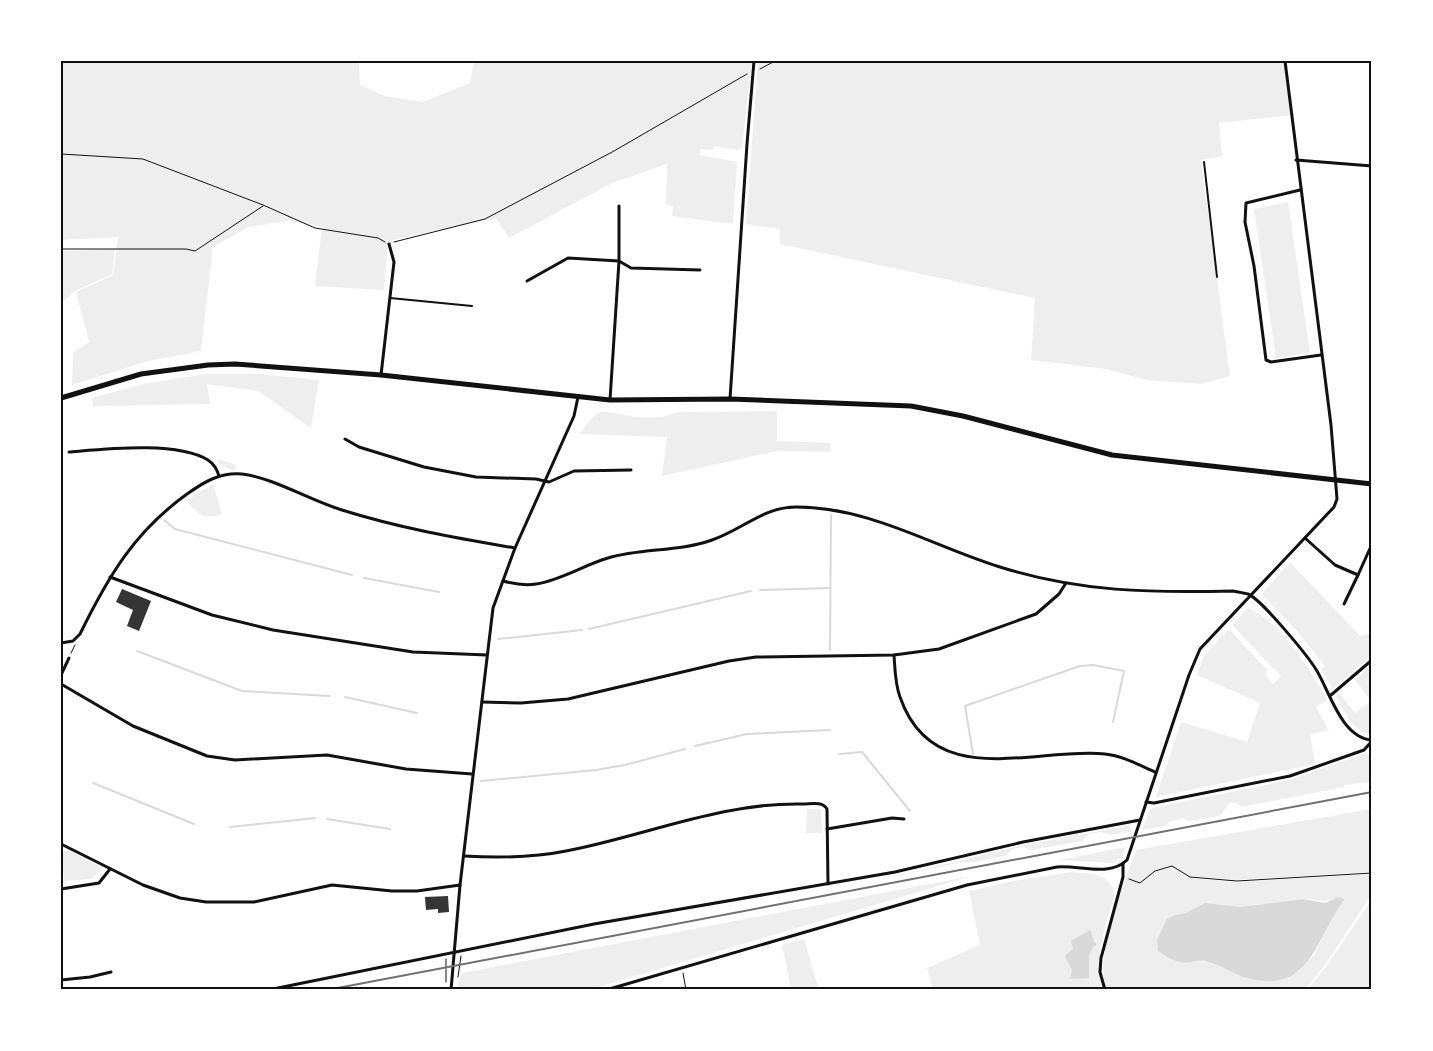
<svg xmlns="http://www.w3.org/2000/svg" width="1433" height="1051" font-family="'DM Sans',sans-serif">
  <rect width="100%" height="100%" fill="#fff"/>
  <!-- green -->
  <g fill="#eee" fill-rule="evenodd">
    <polygon points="61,61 359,61 360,85 385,96 423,102 470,83 474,61 752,61 742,148 738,150 714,146 713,150 700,149 700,155 737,162 733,224 672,216 673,206 666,205 667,164 612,183 509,238 496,218 388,241 384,290 315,286 322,227 288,221 248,227 213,247 201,351 148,361 72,385 73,353 89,342 76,292 113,275 118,237 61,240"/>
    <polygon points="758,61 1284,61 1292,115 1219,123 1222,156 1201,160 1230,376 1201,384 1147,380 1106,369 1031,360 1035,298 780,244 780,229 746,224"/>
    <polygon points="1288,202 1310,353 1276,358 1254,209"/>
    <polygon points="115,249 112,274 75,291 61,303 61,251"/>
    <polygon points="206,374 260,374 319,380 311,428 258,391 207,384 210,404 94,406 91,398 144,384"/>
    <path d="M602 411C626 415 654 423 677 412L777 411V441L830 443 831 452 777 451 662 476 667 437 579 434 594 416Z"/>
    <polygon points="218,459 236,465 234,471 219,464"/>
    <path d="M213 484 222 514C205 521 197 514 187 500Z"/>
    <polygon points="1290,562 1360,636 1370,634 1372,636 1372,655 1333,689 1321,669 1325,666 1297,631 1262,594"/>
    <path d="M1248 608C1282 623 1309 669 1328 700L1316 707 1329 730 1310 734 1315 764 1156 797 1181 722 1247 742 1260 703 1197 675 1204 656 1229 629 1266 669V676L1273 684 1281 676 1232 625Z"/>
    <path d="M1372 664V734C1352 732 1344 711 1336 696L1339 693 1355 713 1371 701 1355 680Z"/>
    <polygon points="1366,753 1372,755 1372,782 1344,785 1344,787 1242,807 1234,802 1229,803 1220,816 1189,821 1183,818 1169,822 1165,826 1142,830 1149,811 1153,808 1289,780"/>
    <polygon points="807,809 821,809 822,833 806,833"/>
    <path d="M1372 809V872L1234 880 1190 876V878L1237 882 1372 874V894L1325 965 1307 987 1303 990H1106C1094 956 1124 884 1136 850ZM1338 897 1345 899 1332 916 1315 954 1298 972 1199 960 1175 961 1158 951 1175 915 1186 913 1207 904 1240 907 1304 899C1320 899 1321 904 1338 897Z"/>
    <polygon points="1126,826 1130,826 1131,832 1111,835 1101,832 1089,834 1082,841 1032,850 1022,847 1013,849 1005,856 969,863 963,862 888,878 1023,845"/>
    <polygon points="1126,847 1122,856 1114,863 1059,860"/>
    <polygon points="68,850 103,868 91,879 64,881 62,852"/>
    <path d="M1072 872C1089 874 1112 872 1114 895 1106 926 1093 958 1103 990H933L927 968 980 945 969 891 1013 881Z"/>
    <polygon points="972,876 588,990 457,990 462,973"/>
    <polygon points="1372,899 1372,990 1307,990 1326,967"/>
    <polygon points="804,939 819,990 791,990 782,945"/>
  </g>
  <!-- water -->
  <g fill="#d9d9d9">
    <path d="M1338 897 1345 899C1316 935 1313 993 1251 979 1236 976 1223 966 1209 962 1201 959 1197 961 1190 962 1178 964 1168 958 1158 951L1157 940 1167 919 1175 915 1186 913 1205 903 1240 907 1304 899 1325 903Z"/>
    <polygon points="1090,930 1094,941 1097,945 1093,947 1089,957 1089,978 1070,979 1072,970 1065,956 1073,949 1071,941"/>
  </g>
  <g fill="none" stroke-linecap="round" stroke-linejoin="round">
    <!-- stream -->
    <g stroke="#d9d9d9" stroke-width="2">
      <polyline points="164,520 175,529 352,575"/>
      <polyline points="364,578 439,592"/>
      <polyline points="760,590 830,588"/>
      <polyline points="589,629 751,591"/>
      <polyline points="498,639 582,630"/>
      <polyline points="830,650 831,515"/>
      <polyline points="137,651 242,691 330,696"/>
      <polyline points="345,697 417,713"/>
      <polyline points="695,746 747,734 830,730"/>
      <polyline points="839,754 862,752 910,811"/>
      <polyline points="973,754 965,706 1080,666 1093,665 1124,671 1113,722"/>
      <polyline points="481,781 596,770 625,765 685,749"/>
      <polyline points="93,783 194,824"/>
      <polyline points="327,819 390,829"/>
      <polyline points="230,827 315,818"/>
    </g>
  </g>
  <!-- building -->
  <g fill="#353535">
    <polygon points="122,589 151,601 139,631 127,626 133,610 116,602"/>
    <polygon points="448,896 449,912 438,913 438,909 426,910 425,897"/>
  </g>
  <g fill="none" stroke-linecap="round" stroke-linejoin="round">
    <!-- path -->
    <g stroke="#111" stroke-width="1">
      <polyline points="760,69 775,61"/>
      <polyline points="61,154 143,159 263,205 315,228 378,238 385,242"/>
      <polyline points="394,242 485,219 614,151 747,74"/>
      <polyline points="61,249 186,249 195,251 263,206"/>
      <polyline points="71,653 75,645"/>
      <polyline points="1129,879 1140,883 1155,871 1172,866 1190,877 1237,881 1372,873"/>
      <polyline points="446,959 446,982"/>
      <polyline points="683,973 686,990"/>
      <polyline points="458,977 461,956"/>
    </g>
    <!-- service -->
    <g stroke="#111" stroke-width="2">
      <polyline points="1204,162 1217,277"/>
      <polyline points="390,298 472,306"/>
    </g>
    <!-- minor -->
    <g stroke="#111" stroke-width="3">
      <polyline points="1296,160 1372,166"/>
      <polyline points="1300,190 1246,203 1245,222 1254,266 1266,360 1271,362 1321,355"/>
      <polyline points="527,281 568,258 619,261 631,268 700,270"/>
      <polyline points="381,375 394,262 389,244"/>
      <polyline points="730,399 747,144 754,61"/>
      <polyline points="610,400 619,261 619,206"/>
      <polyline points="345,439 359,447 424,467 476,477 536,479 549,482 574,471 631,470"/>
      <path d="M69 452C106 449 176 441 208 460 214 464 217 469 219 476"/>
      <polyline points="1305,538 1335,565 1358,575 1372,544"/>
      <polyline points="110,577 212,615 273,630 413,652 487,655"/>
      <path d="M503 581C514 584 524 586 536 584 561 580 584 565 608 558 642 548 679 552 712 540 742 530 763 507 796 507 870 507 932 546 1000 567 1079 592 1151 593 1233 591 1238 592 1244 593 1248 594 1262 600 1308 656 1317 671 1330 693 1342 738 1372 740"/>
      <polyline points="1344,604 1358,575"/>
      <path d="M61 643 73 641 80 634C108 577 134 532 187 494 204 482 220 472 242 474 271 477 312 501 342 510 399 528 456 538 515 548"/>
      <path d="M894 655C895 669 895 684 900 697 933 792 1033 747 1105 754 1123 756 1139 765 1155 772"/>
      <polyline points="61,675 69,658"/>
      <polyline points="61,684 133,726 207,756 235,760 327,755 406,769 472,774"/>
      <polyline points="1331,695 1372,660"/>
      <polyline points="482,702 521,703 568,699 729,661 756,657 894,655 939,649 1036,614 1059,594 1066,583"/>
      <polyline points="1146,802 1154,803 1290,776 1364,750 1372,741"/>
      <polyline points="827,829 892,818 904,819"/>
      <polyline points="61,844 143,885 180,898 206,902 254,902 332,885 392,891 417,891 460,885"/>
      <path d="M464 856C499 858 532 858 566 851 645 836 721 802 803 804 811 804 822 801 827 809L828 884"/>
      <polyline points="61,889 99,883 110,869"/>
      <polyline points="61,980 90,977 111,972"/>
      <polyline points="268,990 594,924 895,872 1023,842 1140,820"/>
      <polyline points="451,990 460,885 493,608 515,548 574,416 578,397"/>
      <path d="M606 990 967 885 1057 867C1080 865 1110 877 1127 860L1189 675 1200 649 1334 507 1337 499 1331 425 1285 61"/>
      <polyline points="1105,990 1100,972 1101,958 1123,877 1123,863"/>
    </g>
    <!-- secondary -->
    <polyline stroke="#111" stroke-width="5" points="61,398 141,374 208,365 235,364 381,375 610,400 730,399 911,406 963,416 1112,455 1372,484"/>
    <!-- rail -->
    <polyline stroke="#707070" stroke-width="2" points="327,990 1372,792"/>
  </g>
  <!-- border -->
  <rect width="1433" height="1051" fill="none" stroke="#ffffff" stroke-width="125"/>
  <rect x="62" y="62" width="1308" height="926" fill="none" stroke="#111" stroke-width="2"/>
</svg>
